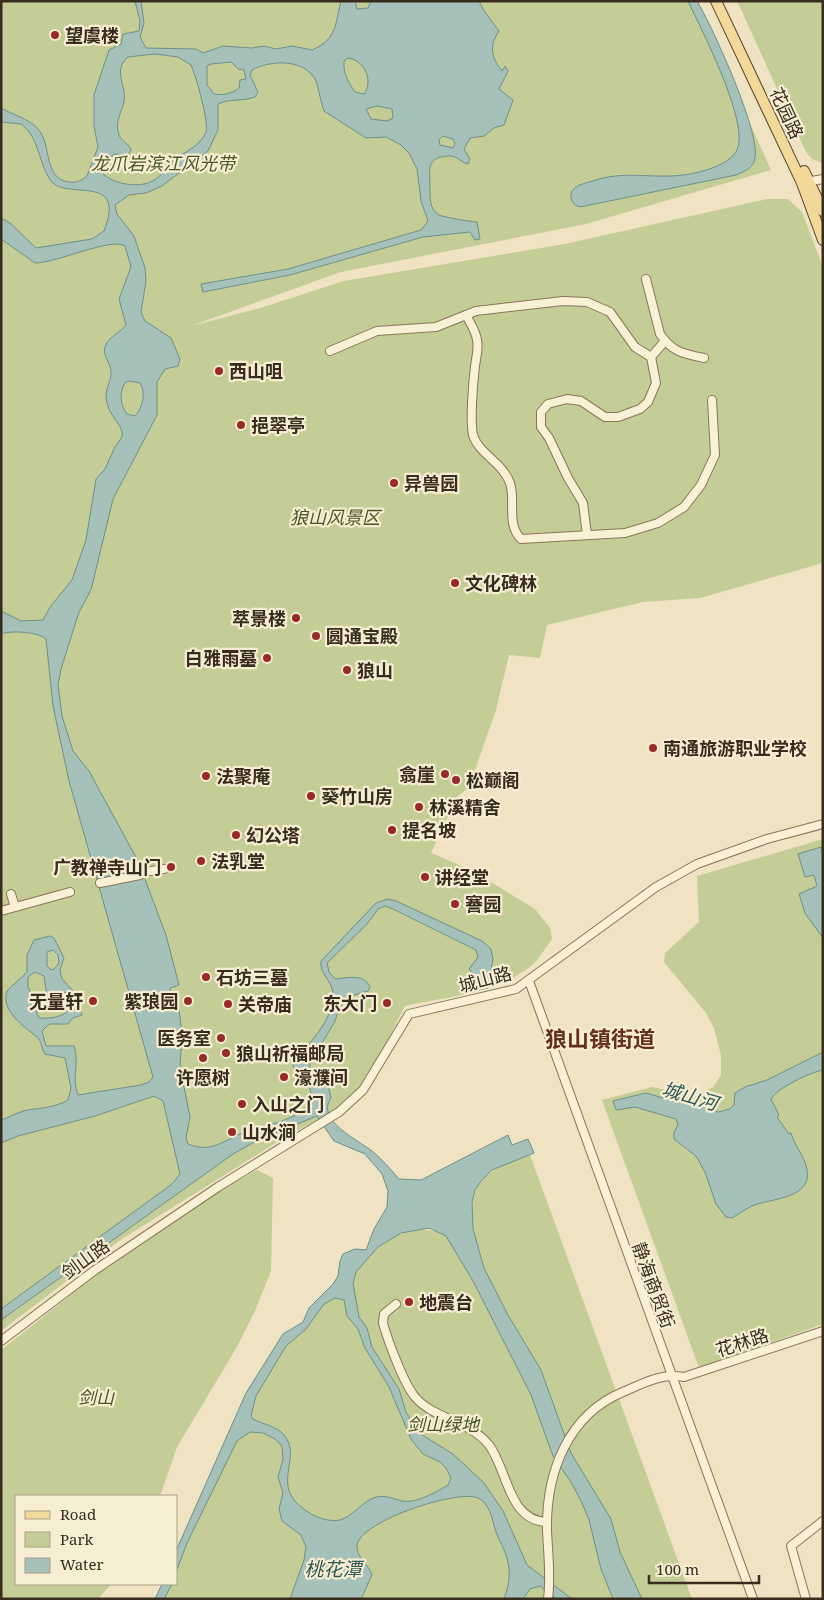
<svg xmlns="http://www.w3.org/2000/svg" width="824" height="1600" font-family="'Noto Serif','Noto Sans SC',serif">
  <rect width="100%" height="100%" fill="#efe3c3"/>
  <!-- green -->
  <g fill="#c5cd96">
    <path d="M1 1H695L771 170 586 224 341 272 191 326 260 308 344 281 565 244 767 199H788L802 212 823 267V563L700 598 643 602 547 625 540 658 509 655 496 710 469 787 456 798 431 853 471 870 535 909 550 928 552 939C545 948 539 960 530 967 495 993 447 997 405 1006L376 1063 368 1072 359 1089 343 1105 277 1142 122 1239 1 1331Z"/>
    <polygon points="737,1 823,1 823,163 812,159 806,152"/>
    <polygon points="823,839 823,1324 699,1368 602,1100 652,1087 696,1096 713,1087 721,1075 721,1055 714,1028 706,1013 664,962 665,953 699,922 697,876"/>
    <path d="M530 1155 692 1599H155L162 1584H176V1551L246 1393 283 1334 303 1322 309 1308 333 1284 338 1276 340 1261 343 1254C356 1248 364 1252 377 1247 385 1244 392 1237 400 1234 416 1227 431 1229 446 1235L471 1215C473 1174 496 1167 530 1155Z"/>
    <polygon points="257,1170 273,1178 271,1271 255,1311 238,1345 177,1447 160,1496 16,1496 16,1584 111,1584 98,1599 1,1599 1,1350 100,1272 224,1188"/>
  </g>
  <!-- water -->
  <g fill="#a5c1ba" stroke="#6c9088" fill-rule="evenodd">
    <path d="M135 1H141L144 23 140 37 146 48 196 49 203 53 223 46 252 48 264 46 276 49 292 46 312 50C337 39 335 25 341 1H355L357 9 368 8 371 1H479L484 11 499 31C489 46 491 57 502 71L505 66 508 71 499 89 513 100 504 125 494 128 484 136 470 138 464 149 470 159 468 164C460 162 457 155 447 156 425 158 430 171 430 187 430 197 429 209 439 215 443 217 472 222 477 222L480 239 475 240 470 232 423 237 290 275 203 292 201 284 288 269 421 230 428 221 421 201 417 169 409 153 401 145 386 137 366 138 324 111C321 103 318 86 316 81 305 58 270 60 252 70L250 75 258 92 255 97C241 102 231 98 218 104V130L208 151 162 186 146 193 129 195 115 205 117 214 134 236 145 268 146 281 141 312 145 321 171 338 180 359 178 366 165 369 157 382V415L113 499 91 590 79 612 61 669 58 685 62 716 73 751 89 771 138 861 166 935 179 985 170 988 175 1009H179L182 1034 180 1067 190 1117 186 1138 188 1144C212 1154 223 1140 245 1132 267 1124 328 1117 306 1079L298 1077 293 1066C307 1042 333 1024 333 994 333 981 319 974 321 961L376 903 388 899 396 901 482 941 491 949 493 959 488 988 478 990 480 981 469 969 478 957 476 950 393 909 385 906 378 909 367 924 327 963 329 972 335 979C347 978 364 973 370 987L368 991 344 998 334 1023 310 1063V1069L317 1083 328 1085 331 1098C315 1120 358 1140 372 1151 382 1159 391 1170 399 1179L421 1180 508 1135 512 1145 528 1139 534 1153 492 1170 482 1180 475 1190 472 1202 473 1229 484 1268 508 1315 541 1370 571 1453 611 1519 620 1552 642 1599H613L601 1569 589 1520 582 1503 571 1482 553 1456 531 1395 473 1281 446 1236 429 1228 401 1233 378 1247 356 1272 353 1283 359 1317 367 1328 372 1347 399 1389 406 1412 419 1433 453 1454 484 1483 503 1511 527 1565 572 1599H556L540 1586 530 1589 523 1599H504C513 1573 510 1561 498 1537 492 1524 493 1508 480 1499 462 1487 360 1521 357 1545 356 1558 369 1564 372 1575L361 1599H290L304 1560 306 1547 301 1535 282 1521 279 1509 283 1493 278 1477 283 1459 282 1446 275 1439 263 1433 250 1432 237 1441 187 1543 176 1572V1551L246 1393 283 1334 303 1322 309 1308 333 1284 338 1276 340 1261 343 1254 355 1249 366 1250 374 1229 387 1207 388 1191 382 1174 365 1154 334 1141 317 1116 258 1140 233 1154 1 1320V1309L172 1184 180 1174 163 1101 154 1096 95 1116 18 1136 1 1143V1120C10 1117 20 1111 28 1110 42 1108 56 1107 68 1100L71 1088 65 1058 45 1054C41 1049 42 1041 37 1037 25 1027 0 1011 7 991 13 984 21 979 27 972V955L34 940 50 936 54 938 64 958 60 970 62 979 75 993 82 1015 73 1018 68 1024H49L42 1031 46 1046H74C80 1063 71 1078 78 1095L141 1085 149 1082 153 1077 69 781 53 706 46 639C39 632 11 630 1 634V611L21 621 43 620 50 607 72 580 86 540 96 479 105 469 115 447 122 437C124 427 113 419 109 409 101 390 112 384 111 371 110 361 101 355 106 344 110 337 120 332 126 325L119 299 131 267 125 246C111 237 57 263 35 263L1 239V218L10 223 36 248 92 239 104 231C127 172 67 201 51 181 38 163 40 138 21 124L1 122V108C13 115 28 118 38 129 52 144 43 179 69 182 76 183 81 181 87 176L98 147 94 126V95L109 50 121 44 123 34 139 31 140 21ZM155 54 178 57 191 65C196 76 209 122 206 132 200 147 185 151 174 160 167 165 163 174 156 179 142 189 117 185 104 175L102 168 114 154 128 155 131 150C129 143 122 142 119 135 114 122 122 113 124 101 127 87 112 70 128 57ZM348 58C364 60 374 80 364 94L355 92C348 82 343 73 344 61ZM231 62 238 69 244 70 246 79 240 80 239 88C233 93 222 96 214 94L207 85V66L211 64ZM377 106 392 109 393 118 387 121 371 119 366 109ZM443 136 453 139 455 144 453 148 440 145 439 140ZM129 381 140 383C146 392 143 408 135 416L127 414C120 405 119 392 125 383ZM53 950 58 955 59 963 54 969 51 970 47 966V952ZM35 972 44 976 47 997H57L64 992 71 996 72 1007C64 1017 52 1019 39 1018L37 1014 36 1004 28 987V977ZM335 1298 344 1300 347 1316 358 1329 365 1348 389 1387 411 1439 423 1454 440 1462 446 1468 451 1478 448 1485C436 1492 416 1504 402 1501 393 1499 386 1495 376 1497 362 1501 354 1516 340 1520 329 1522 317 1518 308 1512 267 1486 304 1459 284 1435 277 1426 262 1424 253 1419L251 1416 256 1396 286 1346 306 1329 324 1304Z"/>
    <path d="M688 1H697C711 24 765 140 754 162 751 169 743 172 736 175L580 207C573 205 570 200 571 193 575 185 585 183 593 181 623 170 652 179 683 175 699 173 729 166 737 150 750 123 701 29 688 1Z"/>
    <polygon points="821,847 823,856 823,938 805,913 799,894 817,886 814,875 805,877 798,854"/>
    <path d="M823 1052V1070C811 1072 777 1088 771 1099L779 1115 777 1117 789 1134 791 1133C795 1146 804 1156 807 1169 813 1199 771 1198 752 1206 745 1209 739 1214 732 1218L726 1217 716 1204 705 1172 696 1156 674 1139V1132L678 1125 676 1119 635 1107 616 1110 613 1101 646 1093 670 1100 697 1102 718 1112 730 1109 734 1105 735 1093 745 1087 767 1080Z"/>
    <polygon points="162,1584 172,1584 164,1599 155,1599"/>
  </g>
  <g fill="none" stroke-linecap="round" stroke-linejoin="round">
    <defs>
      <g id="minor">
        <polyline points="806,182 823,179"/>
        <path d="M646 279 660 334C672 352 684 354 704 358"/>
        <path d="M466 315C470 323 476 331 477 340 479 348 476 358 475 366 473 383 470 420 473 435 478 453 503 463 510 483 516 501 506 524 521 539L625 533 658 523 684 507 701 485 715 455 712 400"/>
        <polyline points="330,351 377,331 436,327 476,311 563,301 587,302 610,312 635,347 651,357 656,383 648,402 640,409 618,417 605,417 581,401 567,399 548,404 541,412 541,427 549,438 568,478 583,503 587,535"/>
        <polyline points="651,357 665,341"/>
        <polyline points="151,871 164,869"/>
        <polyline points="100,883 140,875"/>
        <polyline points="11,894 15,907"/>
        <polyline points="1,911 70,892"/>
        <polyline points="529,981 753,1599"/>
        <path d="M396 1304 384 1314 383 1323C388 1341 404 1384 415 1397 435 1420 469 1420 489 1445 508 1470 508 1521 547 1522"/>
        <polyline points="1,1341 95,1270 218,1187 339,1112 363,1090 409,1014 516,989 656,887 697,864 767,839 823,824"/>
        <path d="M548 1599C551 1575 548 1554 547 1530 546 1474 567 1415 623 1392 644 1383 661 1373 684 1377L823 1331"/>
        <polyline points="806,1599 791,1546 823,1521"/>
      </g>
      <g id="major">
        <polyline points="716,1 802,183 823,240"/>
        <polyline points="804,171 823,211"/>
      </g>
    </defs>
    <!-- minor casing -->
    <use href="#minor" stroke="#897459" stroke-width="10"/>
    <!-- major casing -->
    <use href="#major" stroke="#57422e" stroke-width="12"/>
    <!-- minor -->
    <use href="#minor" stroke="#f9f0d6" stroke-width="8"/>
    <!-- major -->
    <use href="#major" stroke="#f2d99a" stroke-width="10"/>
  </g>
  <!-- markers -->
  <g fill="#992a28" stroke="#f6edd2" stroke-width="2">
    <circle cx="55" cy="35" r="5"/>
    <circle cx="219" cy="371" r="5"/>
    <circle cx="241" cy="425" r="5"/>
    <circle cx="394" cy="483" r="5"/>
    <circle cx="455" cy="583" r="5"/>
    <circle cx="296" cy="618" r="5"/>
    <circle cx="316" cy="636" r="5"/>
    <circle cx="267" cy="658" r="5"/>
    <circle cx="347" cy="670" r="5"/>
    <circle cx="653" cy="748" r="5"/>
    <circle cx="445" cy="774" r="5"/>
    <circle cx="206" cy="776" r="5"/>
    <circle cx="456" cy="780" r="5"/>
    <circle cx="311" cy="796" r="5"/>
    <circle cx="419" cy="807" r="5"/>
    <circle cx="392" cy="830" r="5"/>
    <circle cx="236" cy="835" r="5"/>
    <circle cx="201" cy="861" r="5"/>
    <circle cx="171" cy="867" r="5"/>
    <circle cx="425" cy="877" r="5"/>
    <circle cx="455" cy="904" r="5"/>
    <circle cx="206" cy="977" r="5"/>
    <circle cx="93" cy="1001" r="5"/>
    <circle cx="188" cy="1001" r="5"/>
    <circle cx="387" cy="1003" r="5"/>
    <circle cx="228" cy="1004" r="5"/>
    <circle cx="221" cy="1038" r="5"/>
    <circle cx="226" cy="1053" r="5"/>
    <circle cx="203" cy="1058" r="5"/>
    <circle cx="284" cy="1077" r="5"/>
    <circle cx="242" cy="1104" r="5"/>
    <circle cx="232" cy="1132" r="5"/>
    <circle cx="409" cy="1302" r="5"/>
  </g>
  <g text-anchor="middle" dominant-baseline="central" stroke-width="4.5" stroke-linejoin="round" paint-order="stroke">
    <!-- poi labels -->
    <g font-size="18" font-weight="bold" fill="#392b1e" stroke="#f6edd2" text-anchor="start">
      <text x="65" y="35">望虞楼</text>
      <text x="229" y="371">西山咀</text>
      <text x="251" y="425">挹翠亭</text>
      <text x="404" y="483">异兽园</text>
      <text x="465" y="583">文化碑林</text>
      <text x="286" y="618" text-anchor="end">萃景楼</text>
      <text x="326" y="636">圆通宝殿</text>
      <text x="257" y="658" text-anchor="end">白雅雨墓</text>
      <text x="357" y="670">狼山</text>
      <text x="663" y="748">南通旅游职业学校</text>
      <text x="435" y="774" text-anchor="end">翕崖</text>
      <text x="216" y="776">法聚庵</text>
      <text x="466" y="780">松巅阁</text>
      <text x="321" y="796">葵竹山房</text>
      <text x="429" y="807">林溪精舍</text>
      <text x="402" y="830">提名坡</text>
      <text x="246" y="835">幻公塔</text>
      <text x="211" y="861">法乳堂</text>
      <text x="161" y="867" text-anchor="end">广教禅寺山门</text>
      <text x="435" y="877">讲经堂</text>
      <text x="465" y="904">謇园</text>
      <text x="216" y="977">石坊三墓</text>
      <text x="83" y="1001" text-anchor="end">无量轩</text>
      <text x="178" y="1001" text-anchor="end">紫琅园</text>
      <text x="377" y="1003" text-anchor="end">东大门</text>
      <text x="238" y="1004">关帝庙</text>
      <text x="211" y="1038" text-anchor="end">医务室</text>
      <text x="236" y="1053">狼山祈福邮局</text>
      <text x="203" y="1077" text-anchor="middle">许愿树</text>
      <text x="294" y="1077">濠濮间</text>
      <text x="252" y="1104">入山之门</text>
      <text x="242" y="1132">山水涧</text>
      <text x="419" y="1302">地震台</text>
    </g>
    <!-- street labels -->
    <g font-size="18" fill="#392b1e" stroke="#f6edd2">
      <text transform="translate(787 113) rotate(65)">花园路</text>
      <text transform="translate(485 979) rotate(-15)">城山路</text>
      <text transform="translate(85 1259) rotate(-36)">剑山路</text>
      <text transform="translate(654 1285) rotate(70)">静海商贸街</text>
      <text transform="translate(742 1342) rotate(-18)">花林路</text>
    </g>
    <!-- park labels -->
    <g font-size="18" font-style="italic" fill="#485524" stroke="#f6edd2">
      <text x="163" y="163">龙爪岩滨江风光带</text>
      <text x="335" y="517">狼山风景区</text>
      <text x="96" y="1397">剑山</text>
      <text x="443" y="1424">剑山绿地</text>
    </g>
    <!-- water labels -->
    <g font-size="19" font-style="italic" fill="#2d5957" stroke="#f6edd2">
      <text transform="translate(690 1096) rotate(16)">城山河</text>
      <text x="333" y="1569">桃花潭</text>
    </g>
    <!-- district labels -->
    <g font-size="22" font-weight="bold" fill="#662e1c" stroke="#f6edd2">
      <text x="600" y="1038">狼山镇街道</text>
    </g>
  </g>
  <!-- border -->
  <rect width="824" height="1600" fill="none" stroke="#392b1e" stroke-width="5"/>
  <!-- legend -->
  <rect x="15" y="1495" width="162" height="90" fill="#f6edd2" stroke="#aa9f8a"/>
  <rect x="25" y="1511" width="25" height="8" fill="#f2d99a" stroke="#aa9f8a"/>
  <text x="60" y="1520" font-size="15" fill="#392b1e">Road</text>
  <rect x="25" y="1532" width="25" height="15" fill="#c5cd96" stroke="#aa9f8a"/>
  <text x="60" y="1545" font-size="15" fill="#392b1e">Park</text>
  <rect x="25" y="1558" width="25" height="15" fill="#a5c1ba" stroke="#aa9f8a"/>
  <text x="60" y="1570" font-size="15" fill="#392b1e">Water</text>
  <!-- scale -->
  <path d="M649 1575v8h110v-8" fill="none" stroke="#392b1e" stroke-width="2.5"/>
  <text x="656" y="1575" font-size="15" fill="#392b1e" stroke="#f6edd2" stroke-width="4" paint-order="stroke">100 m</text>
</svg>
